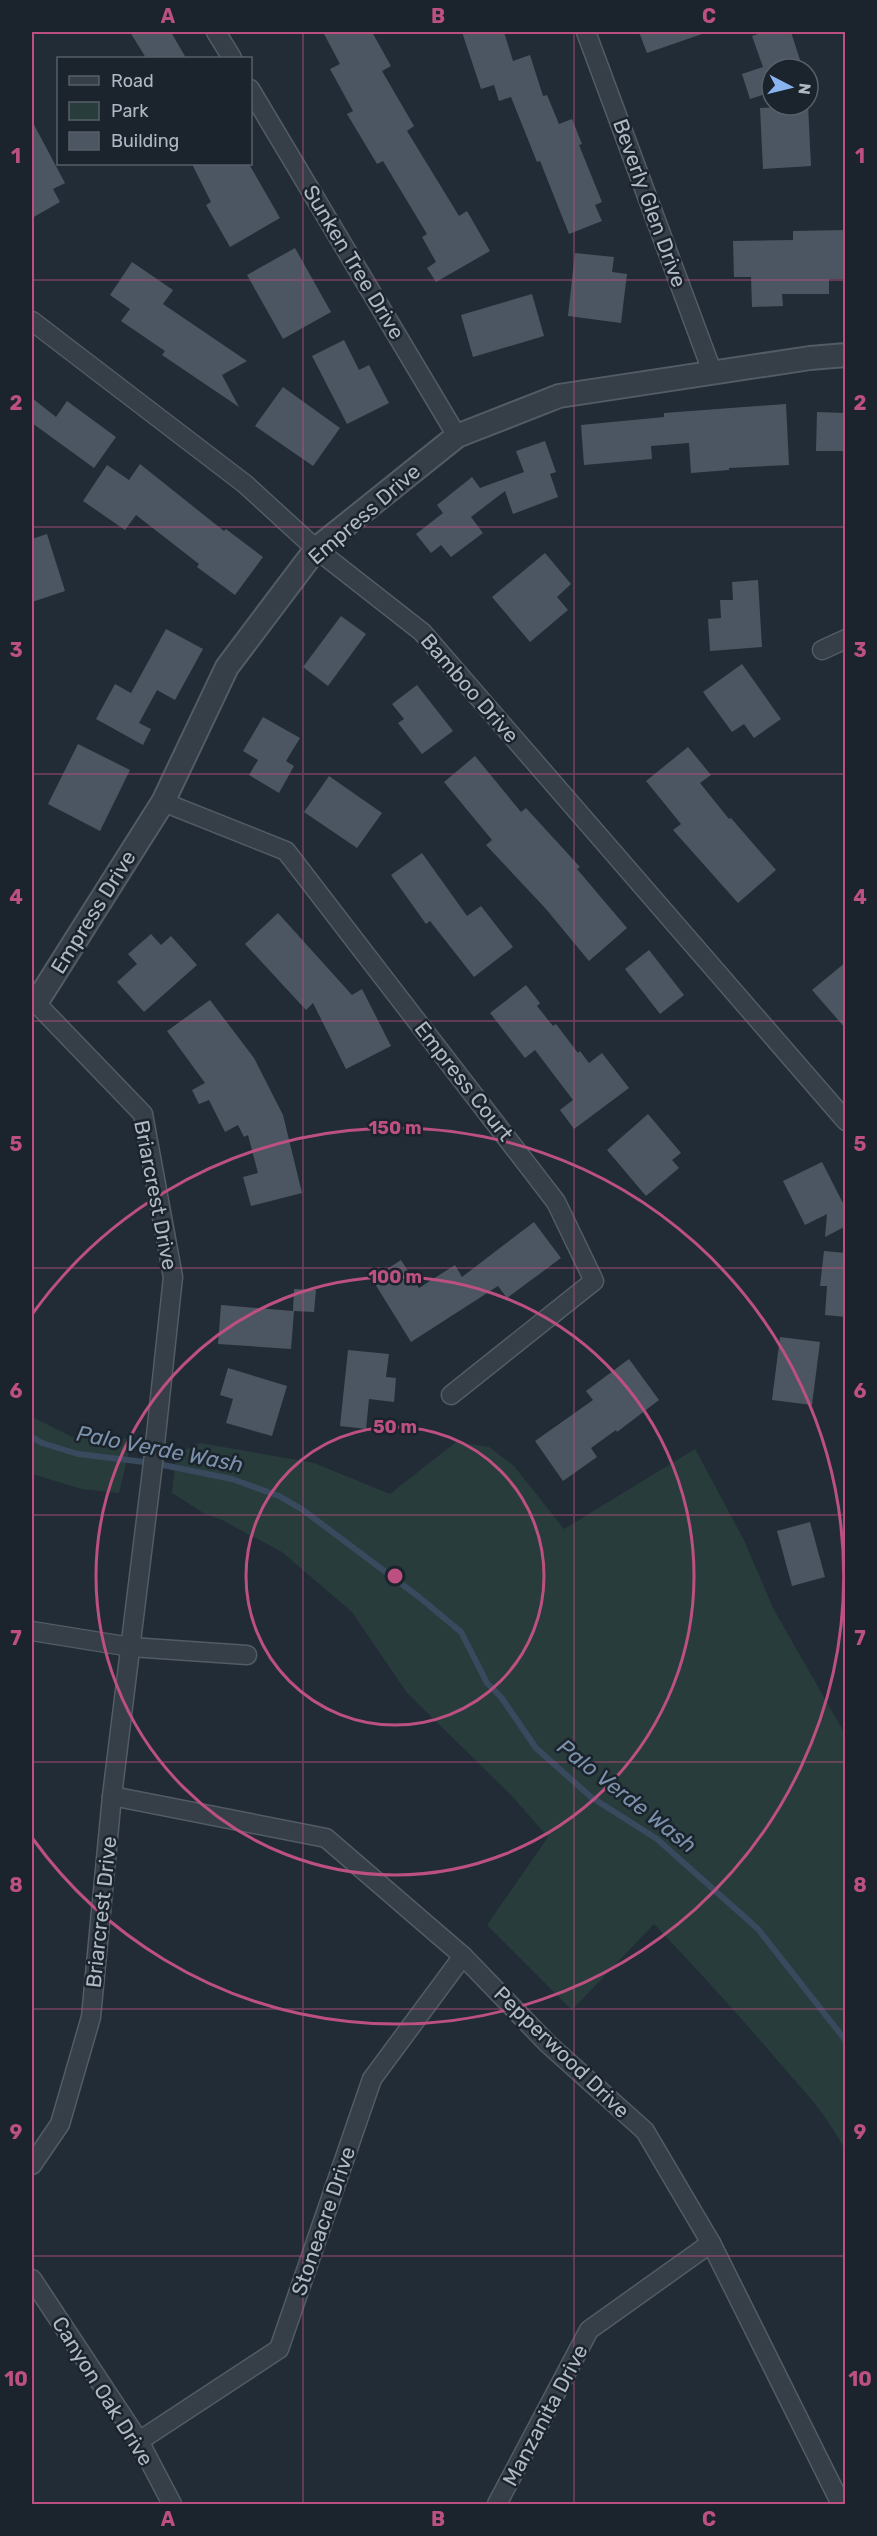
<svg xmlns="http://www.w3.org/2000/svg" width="877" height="2536" font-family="Rubik,sans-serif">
  <rect width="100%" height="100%" fill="#222c36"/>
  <!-- green -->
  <g fill="#283c3b">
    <polygon points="32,1417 72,1437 132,1439 119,1493 82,1489 32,1474"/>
    <path d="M456 1442 489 1447 514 1466 564 1529 695 1449 744 1540 774 1610 845 1734V2151C830 2117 801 2088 777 2060 737 2013 696 1968 654 1924L572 2010 487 1925 548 1837 511 1795 407 1693 352 1612 282 1552 222 1520 205 1514 172 1493 176 1454 200 1443 314 1463 390 1494Z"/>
  </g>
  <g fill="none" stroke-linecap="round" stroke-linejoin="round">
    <!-- stream -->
    <polyline stroke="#394a5f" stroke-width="6" points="32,1437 42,1443 78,1454 153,1463 232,1479 279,1496 303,1510 419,1597 461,1632 487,1683 501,1697 536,1748 591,1797 657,1839 758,1929 846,2041"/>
  </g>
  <!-- building -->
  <g fill="#4b5662">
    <polygon points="130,32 171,32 186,58 146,58"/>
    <polygon points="323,32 372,32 391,66 382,71 414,126 407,131 459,216 467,211 490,251 436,282 427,268 436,262 422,237 427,234 383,161 377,164 347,114 353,111 330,69 340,64"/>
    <polygon points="462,32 504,32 513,61 530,55 543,96 547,95 559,124 572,119 582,144 579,145 602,202 595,205 602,221 569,234 540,161 537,162 511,97 499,101 494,85 481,89"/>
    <polygon points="639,32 702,32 702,34 647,53"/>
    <polygon points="765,32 791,32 803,69 772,69 772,92 750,99 742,74 763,67 752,36"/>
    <polygon points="808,105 811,166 763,169 760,108"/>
    <polygon points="32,121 65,183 53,189 60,202 32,218"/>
    <polygon points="192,164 249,164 280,218 230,247 206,205 211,202"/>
    <polygon points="845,230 846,279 829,279 829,294 782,294 783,306 752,307 751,277 734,277 733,241 793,240 793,231"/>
    <polygon points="295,248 331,312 283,339 247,275"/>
    <polygon points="575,253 614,257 612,272 627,274 621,323 568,316"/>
    <polygon points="132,262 173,290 163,304 247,361 222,375 239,407 162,355 165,351 121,321 130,309 110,295"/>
    <polygon points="532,294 544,336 473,357 461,315"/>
    <polygon points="344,340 359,370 369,365 389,403 347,424 312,356"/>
    <polygon points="283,387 340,428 313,466 255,426"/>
    <polygon points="32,398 56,417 67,401 116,437 94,468 32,423"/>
    <polygon points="786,404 789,465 729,468 729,470 691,473 689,443 651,446 652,459 584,465 581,425 664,417 664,413"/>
    <polygon points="817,412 846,413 846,451 816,451"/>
    <polygon points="545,441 556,472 550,474 558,497 513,514 505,491 471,517 483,533 451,557 441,545 431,553 416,534 443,513 437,505 472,477 480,488 524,472 516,451"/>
    <polygon points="140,464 224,531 226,529 263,557 235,595 197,567 199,564 136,515 125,530 83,501 107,465 129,480"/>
    <polygon points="47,534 65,591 32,602 32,539"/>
    <polygon points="545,553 571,584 557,597 568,610 530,642 492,597"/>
    <polygon points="758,580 762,647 710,651 708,619 721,618 720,600 733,600 732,582"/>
    <polygon points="341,616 366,634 328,686 303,667"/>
    <polygon points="166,629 203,649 175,700 157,690 139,723 151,729 143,745 96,719 115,684 131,693"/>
    <polygon points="742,664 781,719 754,738 744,724 732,732 703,692"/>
    <polygon points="417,685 453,731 422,754 398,723 404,719 392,704"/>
    <polygon points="263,717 300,738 286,761 294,766 279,793 249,775 258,760 243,751"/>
    <polygon points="78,744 130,770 100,831 48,804"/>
    <polygon points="688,747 711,775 700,783 729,819 731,818 776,870 738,903 673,830 681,824 646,781"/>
    <polygon points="475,756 521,812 526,808 580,867 577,869 627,928 589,961 546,909 486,845 492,840 444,782"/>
    <polygon points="329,776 382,813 357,848 304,812"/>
    <polygon points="422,853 467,916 481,906 513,947 474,977 430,921 426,924 391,875"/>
    <polygon points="278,913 352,995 362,989 391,1046 346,1069 313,1003 306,1010 245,944"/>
    <polygon points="151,934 161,945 171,936 197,965 144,1012 117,982 137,964 128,954"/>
    <polygon points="649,950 684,995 660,1014 625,969"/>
    <polygon points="846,962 846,1029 812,990"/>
    <polygon points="526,985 540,1003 537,1006 553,1026 556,1024 578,1053 580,1051 589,1063 602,1053 629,1088 574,1129 560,1110 573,1100 535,1050 525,1058 490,1013"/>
    <polygon points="210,1000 254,1058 283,1115 302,1193 251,1206 243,1177 258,1173 248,1135 244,1137 238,1125 225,1132 209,1100 199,1104 192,1090 205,1083 167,1031"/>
    <polygon points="648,1114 681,1153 672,1160 679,1168 646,1196 607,1150"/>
    <polygon points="822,1162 846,1209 846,1226 825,1237 827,1214 805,1225 783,1181"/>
    <polygon points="534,1222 561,1258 507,1298 498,1286 411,1342 372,1279 401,1260 419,1288 455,1265 462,1277"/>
    <polygon points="824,1251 846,1253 846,1317 825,1315 827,1286 820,1286"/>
    <polygon points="294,1289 316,1290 314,1312 294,1311 291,1349 218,1344 221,1305 293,1311"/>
    <polygon points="780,1337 820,1342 812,1405 772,1400"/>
    <polygon points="348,1350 389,1354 386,1377 396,1378 394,1402 369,1399 366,1429 340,1426"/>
    <polygon points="629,1359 659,1400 617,1432 616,1430 591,1448 597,1457 563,1481 535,1441 593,1400 586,1391"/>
    <polygon points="228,1368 287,1386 272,1436 226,1423 233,1399 220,1395"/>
    <polygon points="810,1522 825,1577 792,1586 777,1531"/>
  </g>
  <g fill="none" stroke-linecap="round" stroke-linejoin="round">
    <defs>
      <g id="minor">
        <polyline points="216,32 232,58"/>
        <polyline points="586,32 713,374"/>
        <polyline points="250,89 457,436"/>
        <polyline points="32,321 245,484 316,549 422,632 846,1121"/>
        <polyline points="822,650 846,639"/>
        <polyline points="163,802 286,851 556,1202 594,1281 451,1395"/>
        <polyline points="32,1631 131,1647 247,1655"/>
        <polyline points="112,1796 326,1838 463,1956 548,2044 645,2131 711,2243 841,2504"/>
        <polyline points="32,2165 60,2124 91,2017 112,1796 153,1463 173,1277 143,1114 36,1003"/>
        <polyline points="32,2279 139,2441 172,2504"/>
        <polyline points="139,2441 279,2349 372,2079 463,1956"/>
        <polyline points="497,2504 589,2330 711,2243"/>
      </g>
      <polyline id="tertiary" points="32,1001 36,1003 163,802 227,667 316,549 457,436 559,396 810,358 846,355"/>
    </defs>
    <!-- minor casing -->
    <use href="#minor" stroke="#535b65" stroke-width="21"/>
    <!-- tertiary casing -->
    <use href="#tertiary" stroke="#535b65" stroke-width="26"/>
    <!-- minor -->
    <use href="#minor" stroke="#363e47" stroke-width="18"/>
    <!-- tertiary -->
    <use href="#tertiary" stroke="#363e47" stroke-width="22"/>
  </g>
  <!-- grid -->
  <path fill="none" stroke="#bc5080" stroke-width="1.5" stroke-opacity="0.55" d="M303 32V2504M574 32V2504M32 280H846M32 527H846M32 774H846M32 1021H846M32 1268H846M32 1515H846M32 1762H846M32 2009H846M32 2256H846"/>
  <!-- distance rings -->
  <g fill="none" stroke="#bc5080" stroke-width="3">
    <circle cx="395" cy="1576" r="149"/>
    <circle cx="395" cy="1576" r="299"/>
    <path d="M33 1313A448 448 0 1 1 33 1839"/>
  </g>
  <g text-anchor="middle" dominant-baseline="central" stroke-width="5" stroke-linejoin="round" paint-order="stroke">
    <!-- street labels -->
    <g font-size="21" fill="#b0b8c4" stroke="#1b232c">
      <text transform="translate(650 203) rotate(70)">Beverly Glen Drive</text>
      <text transform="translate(354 262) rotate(59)">Sunken Tree Drive</text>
      <text transform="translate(364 514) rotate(-41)">Empress Drive</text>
      <text transform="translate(470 688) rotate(49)">Bamboo Drive</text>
      <text transform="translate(93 912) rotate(-58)">Empress Drive</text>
      <text transform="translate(464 1081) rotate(52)">Empress Court</text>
      <text transform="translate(156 1195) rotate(79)">Briarcrest Drive</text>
      <text transform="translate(101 1912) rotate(-84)">Briarcrest Drive</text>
      <text transform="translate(562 2052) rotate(44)">Pepperwood Drive</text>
      <text transform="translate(323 2221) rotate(-71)">Stoneacre Drive</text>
      <text transform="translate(103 2391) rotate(58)">Canyon Oak Drive</text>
      <text transform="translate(545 2415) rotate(-62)">Manzanita Drive</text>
    </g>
    <!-- water labels -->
    <g font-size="22" font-style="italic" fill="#7b90aa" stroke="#1b232c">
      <text transform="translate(160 1449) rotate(11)">Palo Verde Wash</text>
      <text transform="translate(627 1796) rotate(38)">Palo Verde Wash</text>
    </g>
  </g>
  <circle cx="395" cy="1576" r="9" fill="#bc5080" stroke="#1b232c" stroke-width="3"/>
  <g font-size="18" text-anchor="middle" font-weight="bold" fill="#bc5080" stroke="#1b232c" stroke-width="5" stroke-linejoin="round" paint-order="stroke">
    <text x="395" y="1134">150 m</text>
    <text x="395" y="1283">100 m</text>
    <text x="395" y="1433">50 m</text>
  </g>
  <!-- border -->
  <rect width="877" height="2536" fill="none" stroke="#1b232c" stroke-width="66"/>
  <!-- legend -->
  <rect x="57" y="57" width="195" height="108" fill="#1b232c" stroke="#575f69" stroke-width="1.5"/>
  <rect x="69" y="76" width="30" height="9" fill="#363e47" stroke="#575f69" stroke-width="1.5"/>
  <text x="111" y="87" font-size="18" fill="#b0b8c4">Road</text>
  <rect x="69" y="102" width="30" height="18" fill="#283c3b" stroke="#575f69" stroke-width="1.5"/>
  <text x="111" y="117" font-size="18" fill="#b0b8c4">Park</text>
  <rect x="69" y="132" width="30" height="18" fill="#4b5662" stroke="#575f69" stroke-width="1.5"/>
  <text x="111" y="147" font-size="18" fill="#b0b8c4">Building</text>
  <!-- north arrow -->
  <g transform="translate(790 87) rotate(97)"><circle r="28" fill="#1b232c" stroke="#575f69" stroke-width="1.5"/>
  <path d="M0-4.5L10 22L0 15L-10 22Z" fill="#8ab4ef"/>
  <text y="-9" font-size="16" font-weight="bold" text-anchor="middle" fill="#b0b8c4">N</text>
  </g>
  <rect x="33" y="33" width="811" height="2470" fill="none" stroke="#bc5080" stroke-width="2"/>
  <g font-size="20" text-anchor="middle" font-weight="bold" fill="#bc5080">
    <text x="168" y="23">A</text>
    <text x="438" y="23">B</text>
    <text x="709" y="23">C</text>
    <text x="16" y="163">1</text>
    <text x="860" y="163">1</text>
    <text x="16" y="410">2</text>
    <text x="860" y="410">2</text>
    <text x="16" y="657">3</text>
    <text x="860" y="657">3</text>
    <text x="16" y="904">4</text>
    <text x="860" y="904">4</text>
    <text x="16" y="1151">5</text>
    <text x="860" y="1151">5</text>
    <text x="16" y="1398">6</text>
    <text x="860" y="1398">6</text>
    <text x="16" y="1645">7</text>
    <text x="860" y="1645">7</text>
    <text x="16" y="1892">8</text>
    <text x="860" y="1892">8</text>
    <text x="16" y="2139">9</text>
    <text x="860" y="2139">9</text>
    <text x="16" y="2386">10</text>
    <text x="860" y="2386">10</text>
    <text x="168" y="2526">A</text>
    <text x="438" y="2526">B</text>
    <text x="709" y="2526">C</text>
  </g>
</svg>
